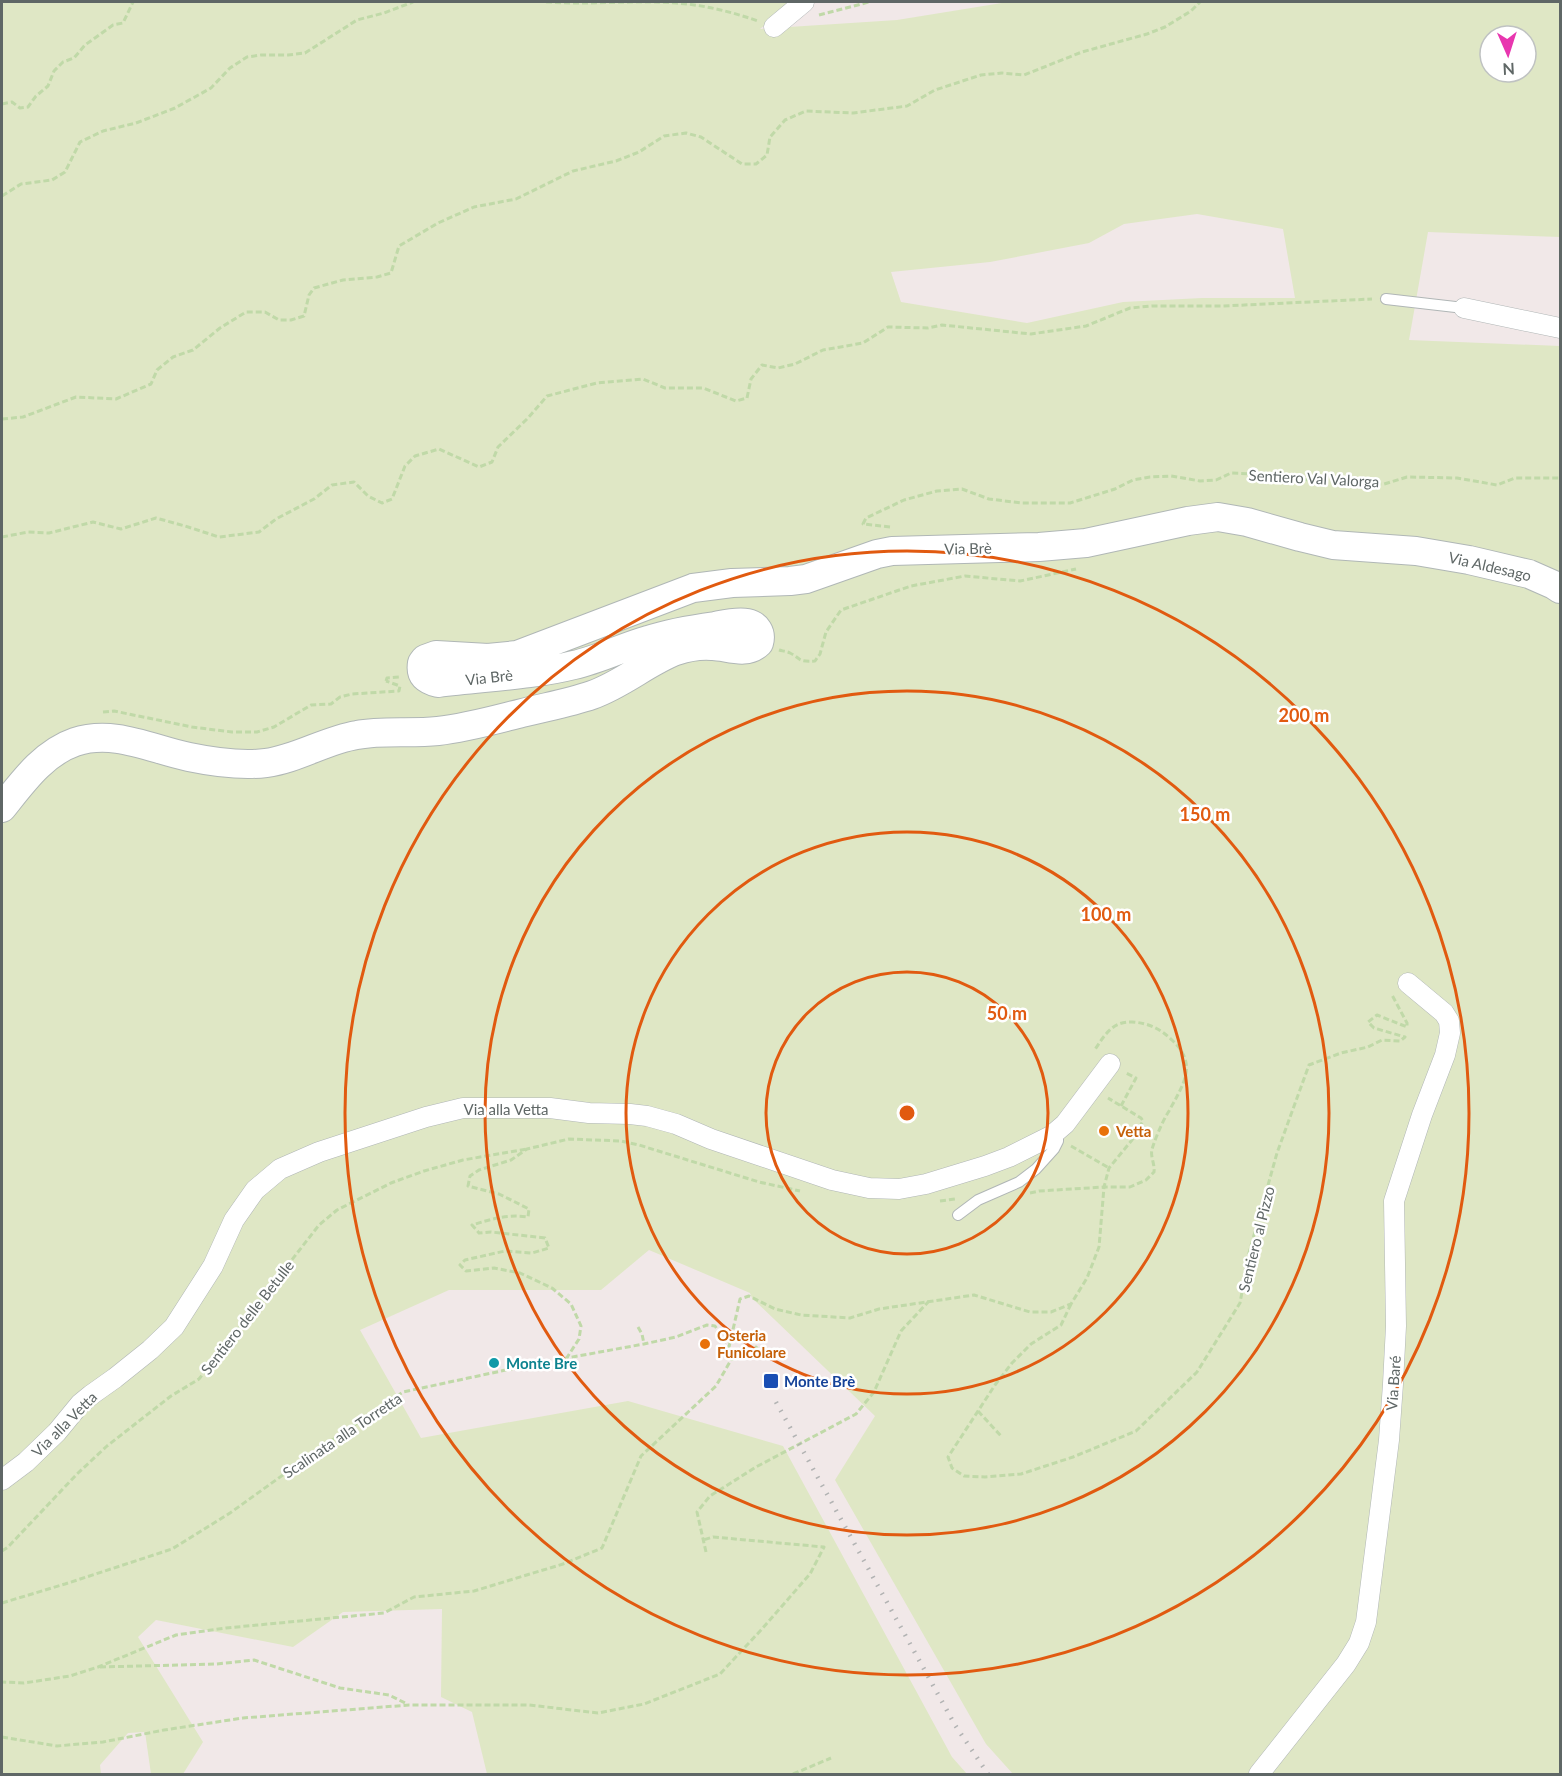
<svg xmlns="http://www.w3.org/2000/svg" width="1562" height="1776" font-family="Lato,sans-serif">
  <rect width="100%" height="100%" fill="#f1e8e8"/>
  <!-- green -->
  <path fill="#dfe7c5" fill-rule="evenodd" d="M2 2H794L760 29 897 20 1008 2H1560V237L1428 232 1409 340 1560 346V1774H1013L986 1744 835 1480 875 1416 752 1298 750 1293 649 1250 601 1290H449L360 1330 421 1438 628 1401 783 1446 952 1757 967 1774H487L472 1712 441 1697 442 1609 343 1612 293 1647 156 1620 138 1637 203 1742 183 1774H151L145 1732 128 1733 100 1765 101 1774H2ZM1490 36H1526V72H1490ZM1197 214 1283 229 1295 298H1202L1123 302 1027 323 901 302 891 272 990 262 1089 243 1124 224Z"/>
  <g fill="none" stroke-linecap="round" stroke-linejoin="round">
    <defs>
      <g id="lane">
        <polyline points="1386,299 1464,308"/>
        <polyline points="958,1215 978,1200 1019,1182 1036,1169 1054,1149 1058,1141 1058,1132"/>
      </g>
      <g id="street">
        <polyline points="774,27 804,2"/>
        <polyline points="1464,308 1560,328"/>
        <polyline points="2,1480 26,1462 57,1432 80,1404 91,1395 115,1378 150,1350 174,1327 213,1266 234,1220 255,1190 280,1169 319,1152 426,1117 463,1108 550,1108 589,1113 630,1114 647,1116 676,1124 711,1139 832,1180 869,1188 899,1189 926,1184 985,1166 1009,1157 1051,1136 1065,1124 1110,1064"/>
        <polyline points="1259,1774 1346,1664 1359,1643 1366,1622 1389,1440 1393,1384 1396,1326 1394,1201 1422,1115 1445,1055 1450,1033 1449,1021 1444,1013 1408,983"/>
      </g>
      <path id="secondary" d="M2 808C22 783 43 753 75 742 114 729 151 749 189 757 213 762 241 766 266 763 297 759 326 740 357 735 383 730 411 734 438 731 466 728 494 720 522 713 545 707 569 703 592 695 623 684 647 662 676 651 688 647 699 645 712 646 727 646 746 656 759 643 762 633 757 625 747 623 737 621 725 624 715 626 693 629 669 633 648 640 623 647 600 659 574 665 530 676 483 677 438 683 426 680 420 675 422 663L425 659 436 655 488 658 517 655 693 588 732 583 790 581 806 579 877 554 892 551 1039 547 1086 543 1188 521 1218 517 1247 522 1300 537 1333 545 1416 551 1469 560 1529 574 1554 585 1560 589"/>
    </defs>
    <!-- lane casing -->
    <use href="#lane" stroke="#b0b6b6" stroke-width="12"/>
    <!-- street casing -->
    <use href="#street" stroke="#b0b6b6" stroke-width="21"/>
    <!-- secondary casing -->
    <use href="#secondary" stroke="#b0b7b6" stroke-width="30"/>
    <!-- path -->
    <g stroke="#c0d9a8" stroke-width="3" stroke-dasharray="6 3" stroke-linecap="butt">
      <path d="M546 2C590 5 633 0 676 3 705 5 732 12 758 21"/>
      <polyline points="819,15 869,2"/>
      <polyline points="2,104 12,102 20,108 28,107 36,96 48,86 54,71 63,62 74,58 85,45 113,25 123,23 133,2"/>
      <polyline points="2,196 21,184 52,180 65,172 80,142 103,131 136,123 175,108 211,88 230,68 247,57 261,55 288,55 305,53 357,20 384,13 413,2"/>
      <polyline points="2,419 23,417 76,397 116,399 151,384 157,370 173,357 193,350 220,328 246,312 265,312 279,320 291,320 304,316 309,295 314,288 343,280 377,277 391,273 399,246 438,223 474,207 516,199 573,171 616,161 639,152 664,136 686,133 701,137 742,164 756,164 767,155 770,137 785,120 806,111 853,113 907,106 935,90 981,75 1002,73 1024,75 1082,52 1147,34 1165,27 1191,11 1200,2"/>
      <polyline points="890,527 863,524 866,518 904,500 937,491 962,489 989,499 1022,503 1070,503 1115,489 1133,480 1150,477 1171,476 1200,481 1216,480 1231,473 1278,475 1315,481 1352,480 1369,484 1384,484 1407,477 1457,478 1497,485 1515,478 1560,478"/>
      <polyline points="2,537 28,532 49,533 93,522 121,529 156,518 185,526 219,537 259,532 276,519 314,499 332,485 354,482 368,496 382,503 392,499 405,466 415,456 439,449 479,467 492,462 498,447 528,418 547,396 597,383 643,379 665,388 703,388 736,401 747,398 751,379 762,365 778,368 795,364 823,350 863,343 888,327 928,328 942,325 1031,334 1086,326 1130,308 1152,306 1223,306 1372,299"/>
      <path d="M779 650C782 651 786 651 790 653 802 659 797 662 815 661L820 654 826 632 841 610 911 586 965 576 1020 581 1076 569"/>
      <polyline points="386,681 387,678 400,677"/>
      <polyline points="103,712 114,711 192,727 232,732 257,732 274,727 311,705 331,704 340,697 352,694 399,691 400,686 386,681"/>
      <polyline points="1121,1106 1136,1078 1126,1073"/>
      <polyline points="1071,1146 1109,1168"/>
      <path d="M1030 1193 1039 1191 1104 1187H1130L1146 1180 1154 1172C1155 1164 1150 1156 1152 1149 1156 1137 1162 1122 1169 1111 1183 1085 1198 1065 1173 1041 1161 1029 1149 1023 1132 1022 1112 1021 1104 1036 1094 1051"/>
      <polyline points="940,1201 955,1199"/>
      <polyline points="1071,1304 1061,1325 1031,1344 1012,1363 995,1385 948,1457 952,1468 964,1476 985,1477 1021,1474 1073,1457 1136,1431 1197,1372 1240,1303 1249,1253 1277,1153 1309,1065 1341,1053 1368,1047 1382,1040 1400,1041 1405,1037 1374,1028 1368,1022 1377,1015 1407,1027 1407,1023 1392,995"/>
      <polyline points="638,1327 642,1334 644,1344"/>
      <polyline points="729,1347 740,1299 749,1296 775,1309 801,1315 850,1318 879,1309 974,1295 1030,1312 1051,1312 1071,1304 1087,1278 1099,1247 1104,1187 1109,1168 1132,1140 1143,1121 1141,1118 1108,1098"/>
      <path d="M566 1359 579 1339 581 1326 571 1304 552 1288 520 1273 494 1268 466 1271 460 1265 465 1260 505 1251 532 1253 549 1248 545 1238 491 1232 479 1233 472 1225C492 1219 507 1214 528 1217L529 1209 499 1194 468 1186 470 1176 479 1170 511 1160 527 1149 569 1139 621 1141 639 1145 759 1182 800 1191"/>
      <polyline points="731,1360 756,1347 759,1351"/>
      <polyline points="978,1411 1001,1436"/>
      <polyline points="2,1551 8,1547 77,1474 107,1446 171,1396 199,1379 319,1225 337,1210 391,1183 424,1171 463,1160 527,1149"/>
      <polyline points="706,1552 697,1512 710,1496 756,1467 856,1414 874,1392 901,1331 929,1301"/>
      <polyline points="2,1603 65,1584 172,1549 230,1513 319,1449 403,1392 534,1364 644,1344 676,1337 707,1325 715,1326 727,1344 731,1360 716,1386 641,1456 602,1548 563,1564 474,1591 414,1597 384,1613 226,1628 176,1635 98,1667 70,1676 24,1683 2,1682"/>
      <polyline points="100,1667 217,1664 254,1660 340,1688 389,1695 407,1704"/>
      <polyline points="2,1737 57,1746 103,1742 164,1730 243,1718 409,1705 529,1705 598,1713 644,1704 720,1674 761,1630 810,1574 824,1547 713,1537 703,1540"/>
      <polyline points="793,1774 831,1758"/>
    </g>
    <!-- lane -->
    <use href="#lane" stroke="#fff" stroke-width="10"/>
    <!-- street -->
    <use href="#street" stroke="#fff" stroke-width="20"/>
    <!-- secondary -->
    <use href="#secondary" stroke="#fff" stroke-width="28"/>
    <!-- rail -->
    <polyline stroke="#b2b3b3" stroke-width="4.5" stroke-dasharray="1.5 8" stroke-linecap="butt" points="776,1402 955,1725 988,1774"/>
  </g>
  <!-- distance rings -->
  <g fill="none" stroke="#e15a10" stroke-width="3">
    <circle cx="907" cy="1113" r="141"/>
    <circle cx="907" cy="1113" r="281"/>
    <circle cx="907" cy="1113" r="422"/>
    <circle cx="907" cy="1113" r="562"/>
  </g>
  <!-- markers -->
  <g fill="#e8710a" stroke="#fff" stroke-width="2">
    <circle cx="1104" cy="1131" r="6"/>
    <circle cx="705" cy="1344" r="6"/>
  </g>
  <circle fill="#0f9aa8" stroke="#fff" stroke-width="2" cx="494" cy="1363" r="6"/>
  <rect fill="#1a4fb4" stroke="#fff" stroke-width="2" x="763" y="1373" width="16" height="16" rx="3"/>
  <g text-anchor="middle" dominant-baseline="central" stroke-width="5" stroke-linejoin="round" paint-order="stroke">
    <!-- street labels -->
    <g font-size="15" fill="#5f6766" stroke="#fff">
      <text transform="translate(1314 478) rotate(3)">Sentiero Val Valorga</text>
      <text transform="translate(968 548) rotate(-1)">Via Brè</text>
      <text transform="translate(1490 566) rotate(13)">Via Aldesago</text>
      <text transform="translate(489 677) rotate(-6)">Via Brè</text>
      <text x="506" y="1109">Via alla Vetta</text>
      <text transform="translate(1256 1239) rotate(-76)">Sentiero al Pizzo</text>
      <text transform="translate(247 1317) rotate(-52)">Sentiero delle Betulle</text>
      <text transform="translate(1393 1383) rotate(-86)">Via Baré</text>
      <text transform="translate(64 1424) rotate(-45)">Via alla Vetta</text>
      <text transform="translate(342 1435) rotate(-34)">Scalinata alla Torretta</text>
    </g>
    <!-- food labels -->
    <g font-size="15" font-weight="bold" fill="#c56008" stroke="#fff" text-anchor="start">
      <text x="1116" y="1131">Vetta</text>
      <text x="717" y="1335">Osteria<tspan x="717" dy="17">Funicolare</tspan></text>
    </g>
    <!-- culture labels -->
    <g font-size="15" font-weight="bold" fill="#0d838f" stroke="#fff" text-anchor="start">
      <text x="506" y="1363">Monte Bre</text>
    </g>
    <!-- transit labels -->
    <g font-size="15" font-weight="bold" fill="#164399" stroke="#fff" text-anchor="start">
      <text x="784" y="1381">Monte Brè</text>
    </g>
  </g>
  <circle cx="907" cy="1113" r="9" fill="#e15a10" stroke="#fff" stroke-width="3"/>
  <g font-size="18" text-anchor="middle" font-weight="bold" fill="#e15a10" stroke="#fff" stroke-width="5" stroke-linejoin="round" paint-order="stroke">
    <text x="1304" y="722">200 m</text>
    <text x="1205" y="821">150 m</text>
    <text x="1106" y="921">100 m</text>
    <text x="1007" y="1020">50 m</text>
  </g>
  <!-- border -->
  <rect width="1562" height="1776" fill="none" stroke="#5f6766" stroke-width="6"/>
  <!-- north arrow -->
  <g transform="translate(1508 54) rotate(177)"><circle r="28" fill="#ffffff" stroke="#bfc2c2" stroke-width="1.5"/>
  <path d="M0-4.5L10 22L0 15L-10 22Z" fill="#e836af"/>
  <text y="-9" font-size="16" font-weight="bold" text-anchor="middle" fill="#5f6766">N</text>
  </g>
</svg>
